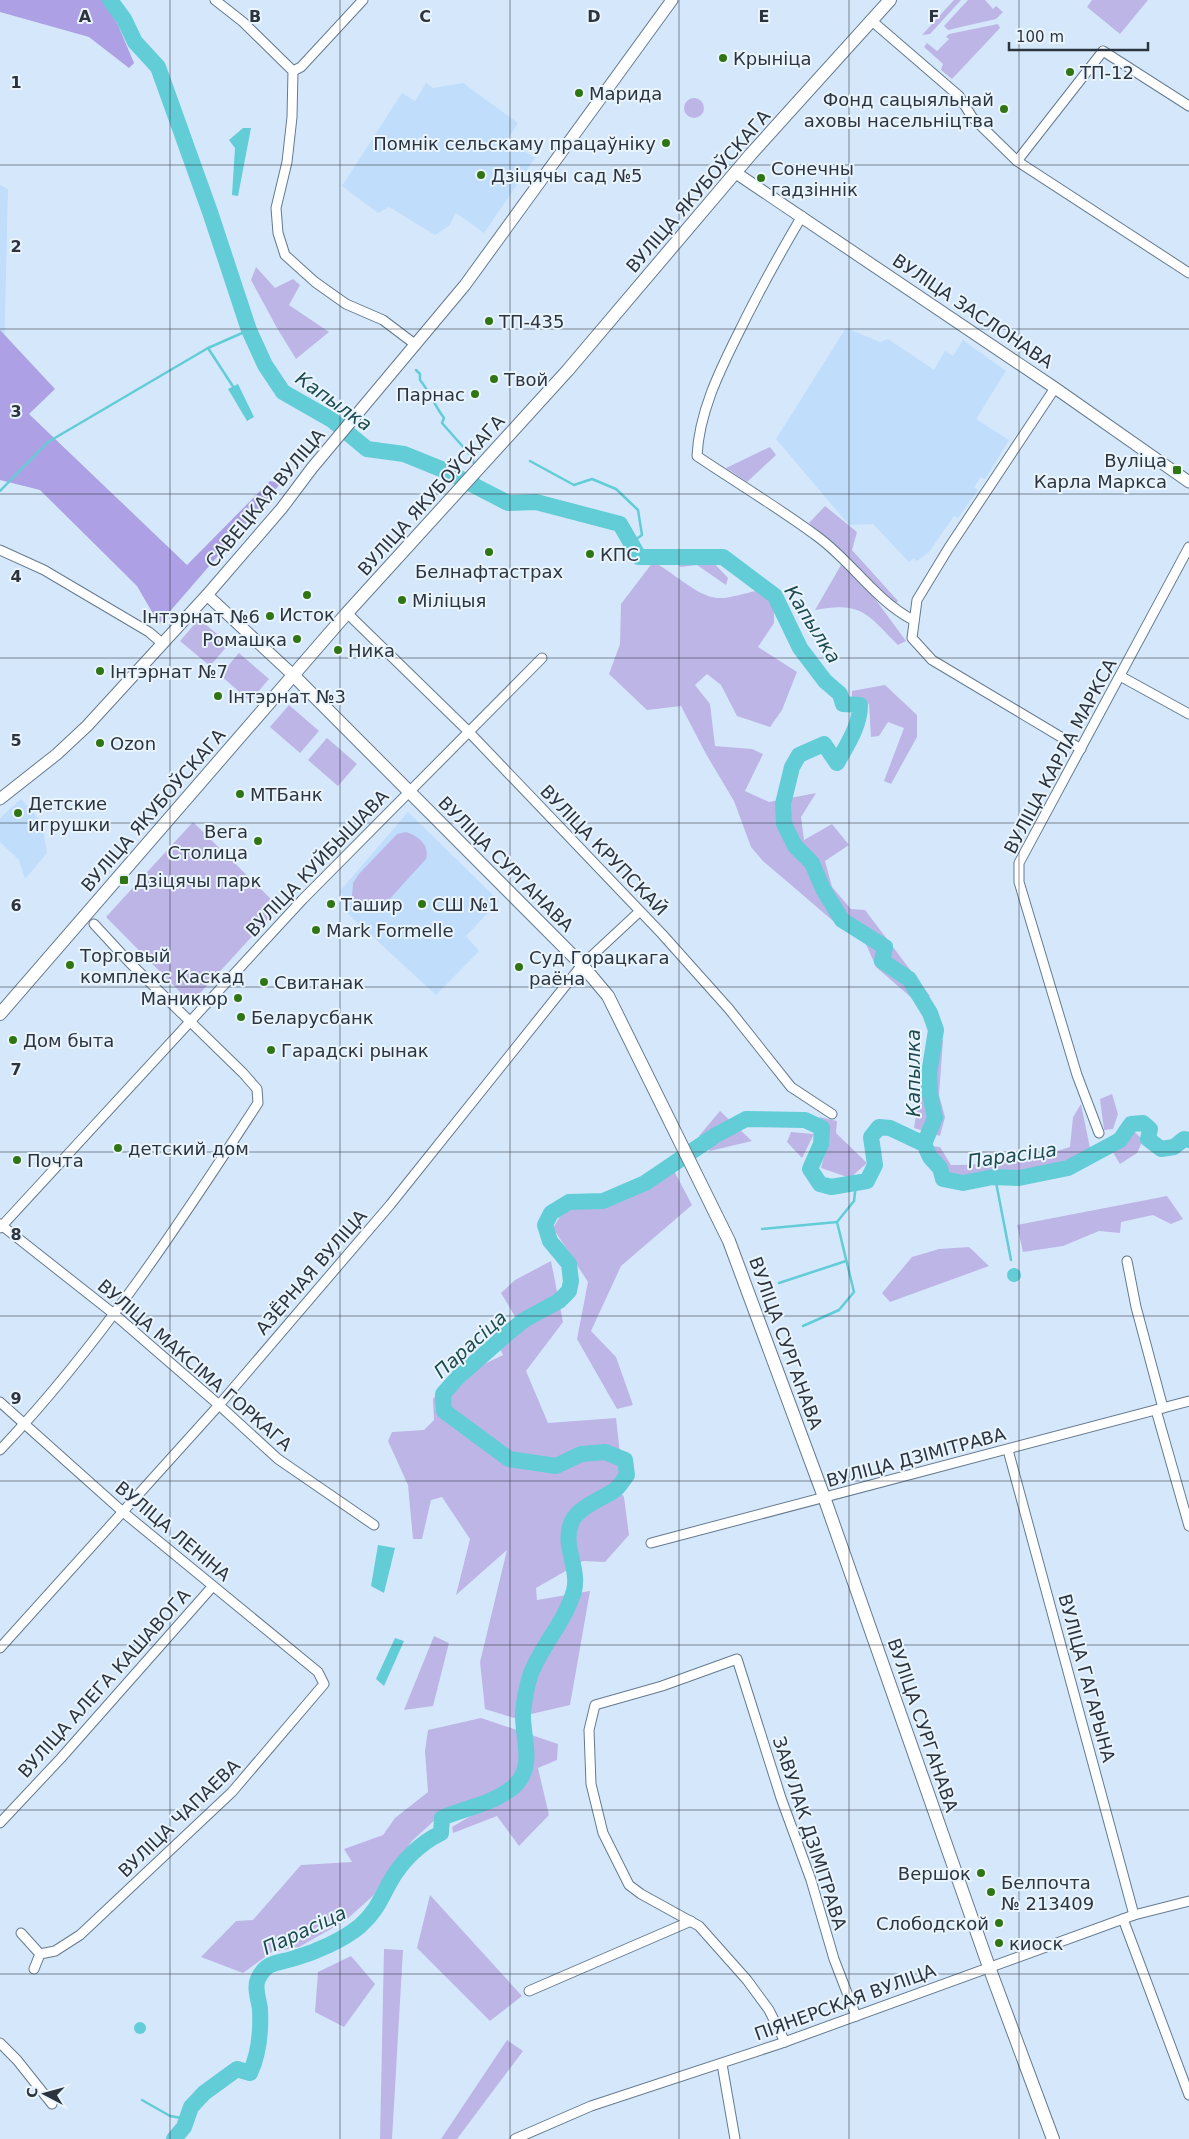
<svg xmlns="http://www.w3.org/2000/svg" width="1189" height="2139" font-family="'DejaVu Sans',sans-serif">
  <rect width="100%" height="100%" fill="#d5e8fb"/>
  <!-- built -->
  <g fill="#c0ddfb">
    <polygon points="426,83 433,88 463,83 518,123 507,140 535,158 484,233 456,213 449,226 435,235 389,207 378,213 342,186 402,93 415,101"/>
    <polygon points="0,185 8,189 2,442 0,442"/>
    <polygon points="846,328 880,342 888,339 934,370 945,351 953,356 963,340 1006,371 976,419 1009,440 985,479 981,477 974,487 978,490 958,518 954,516 929,552 917,561 914,558 909,562 873,524 849,525 776,439"/>
    <polygon points="21,799 42,823 47,853 25,879 19,860 0,842 0,818"/>
    <polygon points="408,812 499,901 466,936 479,951 436,995 347,913 350,907 340,891"/>
  </g>
  <!-- green -->
  <g fill="#beb5e7">
    <polygon points="954,0 961,0 930,34 922,35"/>
    <polygon points="968,0 985,0 993,9 996,6 1003,12 996,19 948,30 944,26"/>
    <polygon points="1092,0 1148,0 1120,34 1087,7"/>
    <polygon points="998,24 1000,28 952,79 941,70 943,64 924,47 927,43 937,51 949,39 946,37 949,34"/>
    <circle cx="694" cy="108" r="10"/>
    <polygon points="256,267 275,288 293,279 300,285 289,305 329,332 296,359 277,328 251,280"/>
    <polygon points="770,447 776,455 747,482 726,468"/>
    <polygon points="825,506 857,532 852,550 898,601 895,605 809,523"/>
    <polygon points="711,560 728,578 726,585 697,565 681,567 674,562"/>
    <path d="M653 562C671 570 696 596 717 598 729 599 745 593 756 591L774 603V623L758 647 797 672 782 710 770 727 737 716 721 685 707 674 695 685 710 704 715 746 752 749 763 754 745 791 769 802 816 793 801 817 804 840 832 824 849 845 825 861 832 887 851 909 865 910 930 996 913 999 876 967 862 935 839 926 763 861 751 847 734 801 706 754 681 706 647 710 609 674 620 644 621 604Z"/>
    <path d="M841 565 870 592 906 641 898 645C867 614 862 601 815 610Z"/>
    <polygon points="199,619 229,644 210,666 180,641"/>
    <polygon points="239,653 269,679 250,701 220,675"/>
    <polygon points="885,685 917,715 917,737 891,784 884,781 904,728 888,722 879,736 871,737 869,704 852,698 852,691"/>
    <polygon points="289,705 319,731 300,753 270,727"/>
    <polygon points="327,738 357,764 338,786 308,760"/>
    <polygon points="193,822 279,907 191,1003 106,917"/>
    <path d="M406 832C418 836 430 845 426 859L385 904 377 910 363 909 352 897 353 883 359 874 397 834Z"/>
    <polygon points="929,1038 943,1040 939,1095 945,1117 940,1136 914,1128"/>
    <polygon points="1112,1094 1118,1114 1113,1129 1104,1130 1100,1099"/>
    <path d="M1081 1104 1090 1148 1067 1164 1022 1171 989 1173 961 1179 945 1177 942 1162 931 1146 940 1147 951 1165C992 1165 1030 1160 1070 1147L1073 1117Z"/>
    <polygon points="720,1111 752,1141 710,1151 699,1136"/>
    <polygon points="819,1117 837,1121 836,1133 867,1163 850,1178 821,1168 826,1149 828,1130"/>
    <polygon points="1133,1130 1143,1140 1137,1153 1120,1164 1112,1151 1121,1147"/>
    <polygon points="791,1132 814,1134 802,1158 787,1142"/>
    <polygon points="672,1167 692,1205 621,1266 591,1331 616,1357 633,1405 617,1409 577,1339 588,1282 553,1228 564,1210 629,1198"/>
    <polygon points="1167,1196 1183,1219 1171,1224 1153,1215 1121,1222 1120,1233 1099,1231 1063,1246 1023,1252 1017,1225"/>
    <polygon points="969,1247 989,1266 890,1302 882,1293 912,1257 939,1249"/>
    <polygon points="551,1261 563,1322 526,1371 548,1423 616,1418 622,1472 614,1484 624,1497 629,1535 605,1562 583,1561 536,1588 537,1600 590,1591 570,1705 514,1718 485,1709 480,1662 507,1550 456,1595 470,1539 442,1497 431,1500 422,1539 413,1539 408,1485 388,1441 392,1432 424,1430 434,1420 433,1399 445,1383 503,1355 493,1334 516,1318 501,1293 515,1280"/>
    <polygon points="434,1636 449,1643 433,1706 404,1710"/>
    <polygon points="481,1718 558,1744 557,1760 538,1768 549,1815 519,1846 497,1816 453,1833 452,1827 479,1811 477,1802 438,1817 412,1841 375,1894 345,1921 299,1947 272,1952 243,1973 201,1957 236,1921 253,1920 301,1865 352,1862 344,1849 383,1835 395,1818 428,1792 425,1751 428,1730"/>
    <polygon points="430,1895 522,1996 490,2021 417,1948"/>
    <polygon points="384,1949 403,1950 392,2139 380,2139"/>
    <polygon points="351,1956 375,1984 344,2027 315,2012 318,1972"/>
    <polygon points="507,2040 523,2051 457,2139 441,2139"/>
  </g>
  <!-- forest -->
  <g fill="#ada0e4">
    <polygon points="0,0 103,0 118,25 134,63 129,68 89,37 0,12"/>
    <polygon points="0,330 55,389 29,414 187,565 270,481 281,483 159,624 137,586 40,490 0,480"/>
  </g>
  <!-- water -->
  <g fill="#62ccd7">
    <polygon points="243,128 251,128 238,196 232,195 235,148 229,140"/>
    <polygon points="238,384 254,417 247,421 228,389"/>
    <circle cx="1014" cy="1275" r="7"/>
    <polygon points="378,1545 395,1548 384,1593 371,1586"/>
    <polygon points="395,1638 404,1641 384,1686 376,1679"/>
    <circle cx="140" cy="2028" r="6"/>
  </g>
  <g fill="none" stroke-linecap="round" stroke-linejoin="round">
    <!-- stream -->
    <g stroke="#62ccd7" stroke-width="2.5">
      <polyline points="208,348 234,388"/>
      <path d="M416 370 420 374V380C430 392 434 405 444 418L442 423 472 457 475 467"/>
      <polyline points="530,461 574,485 592,479 616,489 638,510 642,535 632,542"/>
      <polyline points="477,475 481,489"/>
      <polyline points="0,491 48,442 208,348 249,330"/>
      <polyline points="995,1177 1011,1260"/>
      <polyline points="762,1229 837,1222"/>
      <polyline points="779,1283 846,1261"/>
      <polyline points="803,1326 839,1310 854,1292 837,1222 854,1201 856,1184"/>
      <polyline points="142,2100 170,2116 187,2119"/>
    </g>
    <!-- river -->
    <g stroke="#62ccd7" stroke-width="16">
      <path d="M110 0 124 19 135 42 158 67 210 212 249 330 265 365 283 392 332 420 367 449 404 454 446 471 508 503 536 502 620 524 639 557H723L775 596 800 648 825 681 840 694 843 704 860 705C860 726 847 745 837 763L824 744 799 755 792 767 783 804 784 824 795 846 812 863 823 889 842 920 885 947 882 961 909 979 930 1013 936 1030 929 1074 930 1094 935 1118 924 1144"/>
      <path d="M174 2139 184 2127 191 2107 204 2093 237 2069 250 2073C259 2054 261 2030 260 2009 259 2001 254 1987 258 1979 267 1960 278 1964 295 1958 316 1952 343 1940 360 1926 376 1912 380 1900 390 1882 401 1862 420 1843 441 1833L442 1818C465 1808 492 1804 512 1788 537 1768 522 1739 523 1713 524 1702 527 1686 530 1676 541 1646 565 1622 574 1591 580 1568 561 1545 572 1521 579 1507 603 1498 615 1490 620 1486 623 1480 627 1475L625 1460 605 1452 581 1454 556 1466 509 1459 444 1411 443 1394 458 1377 508 1333 524 1320 559 1301 569 1291 571 1281 569 1264 550 1241 545 1225 551 1213 569 1202 603 1201 645 1183 716 1135 746 1119 805 1120 822 1128 821 1144 810 1169 820 1184 831 1187 867 1181 875 1165 871 1137 879 1127 890 1128 924 1144 930 1157 940 1168 943 1179 963 1183 993 1177 1019 1178 1068 1168 1120 1140 1131 1124 1143 1123 1150 1129 1148 1139 1161 1149 1174 1147 1184 1139 1189 1140"/>
    </g>
    <defs>
      <g id="street">
        <polyline points="215,0 243,22 293,71 292,117 287,162 276,208 278,233 285,255 315,282 346,304 383,320 416,345"/>
        <polyline points="872,21 959,96 972,117 1017,161 1189,273"/>
        <polyline points="293,71 301,67 363,0"/>
        <polyline points="1017,161 1103,51 1189,106"/>
        <path d="M802 216C779 255 758 293 738 334 719 372 699 413 697 456 737 483 779 508 818 537 852 562 875 600 913 620"/>
        <polyline points="1055,388 948,549 917,600 912,638 932,660 1081,749"/>
        <polyline points="0,550 44,570 149,632 163,644"/>
        <polyline points="347,613 468,731 662,934 729,1009 791,1087 832,1114"/>
        <polyline points="1120,676 1189,714"/>
        <polyline points="1099,1133 1077,1075 1019,882 1019,863 1189,547"/>
        <polyline points="0,1224 114,1314 219,1405 278,1459 374,1525"/>
        <polyline points="0,1228 303,899 542,658"/>
        <polyline points="1127,1261 1136,1307 1163,1408"/>
        <polyline points="0,1402 123,1512 318,1672 324,1684 232,1792 80,1935 55,1951 40,1954 34,1969"/>
        <polyline points="1156,1410 1189,1526"/>
        <path d="M0 1450C99 1346 180 1223 258 1103L257 1089 243 1073 130 963 94 924"/>
        <polyline points="1008,1450 1134,1915"/>
        <polyline points="651,1543 1189,1401"/>
        <polyline points="0,1648 219,1405 390,1205 582,965 639,912"/>
        <polyline points="0,1823 61,1758 212,1587"/>
        <polyline points="1123,1919 1189,2095"/>
        <polyline points="21,1933 40,1954"/>
        <polyline points="529,1991 691,1921"/>
        <polyline points="785,2042 769,2010 747,1980 699,1926 641,1894 629,1885 603,1833 591,1784 589,1730 595,1705 662,1686 737,1659 781,1798 811,1880 834,1959 856,2016"/>
        <polyline points="0,2043 17,2060 52,2104"/>
        <polyline points="722,2064 735,2139"/>
        <polyline points="515,2139 591,2106 779,2044 1134,1915 1189,1901"/>
      </g>
      <g id="secondary">
        <polyline points="736,173 1055,388 1189,482"/>
        <polyline points="207,595 293,675"/>
        <polyline points="0,799 57,754 87,726 207,595 282,508 312,468 465,285 672,0"/>
      </g>
      <g id="primary">
        <polyline points="293,675 582,965 608,996 729,1241 824,1497 989,1967 1053,2139"/>
        <polyline points="0,1014 347,613 568,370 751,154 890,0"/>
      </g>
    </defs>
    <!-- street casing -->
    <use href="#street" stroke="#657a90" stroke-width="11"/>
    <!-- secondary casing -->
    <use href="#secondary" stroke="#657a90" stroke-width="13"/>
    <!-- primary casing -->
    <use href="#primary" stroke="#657a90" stroke-width="14"/>
    <!-- street -->
    <use href="#street" stroke="#fff" stroke-width="9"/>
    <!-- secondary -->
    <use href="#secondary" stroke="#fff" stroke-width="11"/>
    <!-- primary -->
    <use href="#primary" stroke="#fff" stroke-width="12"/>
  </g>
  <!-- grid -->
  <path fill="none" stroke="#2c353f" stroke-width="1" stroke-opacity="0.55" d="M170 0V2139M340 0V2139M510 0V2139M679 0V2139M849 0V2139M1019 0V2139M0 165H1189M0 329H1189M0 494H1189M0 658H1189M0 823H1189M0 987H1189M0 1152H1189M0 1316H1189M0 1481H1189M0 1645H1189M0 1810H1189M0 1974H1189"/>
  <!-- markers -->
  <g fill="#307514" stroke="#eaf4fd" stroke-width="2">
    <circle cx="723" cy="58" r="5"/>
    <circle cx="1070" cy="72" r="5"/>
    <circle cx="579" cy="93" r="5"/>
    <circle cx="1004" cy="109" r="5"/>
    <circle cx="666" cy="143" r="5"/>
    <circle cx="481" cy="175" r="5"/>
    <circle cx="761" cy="178" r="5"/>
    <circle cx="489" cy="321" r="5"/>
    <circle cx="494" cy="379" r="5"/>
    <circle cx="475" cy="394" r="5"/>
    <rect x="1172" y="465" width="10" height="10" rx="2.5"/>
    <circle cx="489" cy="552" r="5"/>
    <circle cx="590" cy="554" r="5"/>
    <circle cx="307" cy="595" r="5"/>
    <circle cx="402" cy="600" r="5"/>
    <circle cx="270" cy="616" r="5"/>
    <circle cx="297" cy="639" r="5"/>
    <circle cx="338" cy="650" r="5"/>
    <circle cx="100" cy="671" r="5"/>
    <circle cx="218" cy="696" r="5"/>
    <circle cx="100" cy="743" r="5"/>
    <circle cx="240" cy="794" r="5"/>
    <circle cx="18" cy="813" r="5"/>
    <circle cx="258" cy="841" r="5"/>
    <rect x="119" y="875" width="10" height="10" rx="2.5"/>
    <circle cx="331" cy="904" r="5"/>
    <circle cx="422" cy="904" r="5"/>
    <circle cx="316" cy="930" r="5"/>
    <circle cx="70" cy="965" r="5"/>
    <circle cx="519" cy="967" r="5"/>
    <circle cx="264" cy="982" r="5"/>
    <circle cx="238" cy="998" r="5"/>
    <circle cx="241" cy="1017" r="5"/>
    <circle cx="13" cy="1040" r="5"/>
    <circle cx="271" cy="1050" r="5"/>
    <circle cx="118" cy="1148" r="5"/>
    <circle cx="17" cy="1160" r="5"/>
    <circle cx="981" cy="1873" r="5"/>
    <circle cx="991" cy="1892" r="5"/>
    <circle cx="999" cy="1923" r="5"/>
    <circle cx="999" cy="1943" r="5"/>
  </g>
  <g text-anchor="middle" dominant-baseline="central" stroke-width="4" stroke-linejoin="round" paint-order="stroke">
    <!-- poi labels -->
    <g font-size="18" fill="#2c353f" stroke="#eaf4fd" text-anchor="start">
      <text x="733" y="58">Крыніца</text>
      <text x="1080" y="72">ТП-12</text>
      <text x="589" y="93">Марида</text>
      <text x="994" y="99" text-anchor="end">Фонд сацыяльнай<tspan x="994" dy="21">аховы насельніцтва</tspan></text>
      <text x="656" y="143" text-anchor="end">Помнік сельскаму працаўніку</text>
      <text x="771" y="168">Сонечны<tspan x="771" dy="21">гадзіннік</tspan></text>
      <text x="491" y="175">Дзіцячы сад №5</text>
      <text x="499" y="321">ТП-435</text>
      <text x="504" y="379">Твой</text>
      <text x="465" y="394" text-anchor="end">Парнас</text>
      <text x="1167" y="460" text-anchor="end">Вуліца<tspan x="1167" dy="21">Карла Маркса</tspan></text>
      <text x="600" y="554">КПС</text>
      <text x="489" y="571" text-anchor="middle">Белнафтастрах</text>
      <text x="412" y="600">Міліцыя</text>
      <text x="307" y="614" text-anchor="middle">Исток</text>
      <text x="260" y="616" text-anchor="end">Інтэрнат №6</text>
      <text x="287" y="639" text-anchor="end">Ромашка</text>
      <text x="348" y="650">Ника</text>
      <text x="110" y="671">Інтэрнат №7</text>
      <text x="228" y="696">Інтэрнат №3</text>
      <text x="110" y="743">Ozon</text>
      <text x="250" y="794">МТБанк</text>
      <text x="28" y="803">Детские<tspan x="28" dy="21">игрушки</tspan></text>
      <text x="248" y="831" text-anchor="end">Вега<tspan x="248" dy="21">Столица</tspan></text>
      <text x="134" y="880">Дзіцячы парк</text>
      <text x="341" y="904">Ташир</text>
      <text x="432" y="904">СШ №1</text>
      <text x="326" y="930">Mark Formelle</text>
      <text x="80" y="955">Торговый<tspan x="80" dy="21">комплекс Каскад</tspan></text>
      <text x="529" y="957">Суд Горацкага<tspan x="529" dy="21">раёна</tspan></text>
      <text x="274" y="982">Свитанак</text>
      <text x="228" y="998" text-anchor="end">Маникюр</text>
      <text x="251" y="1017">Беларусбанк</text>
      <text x="23" y="1040">Дом быта</text>
      <text x="281" y="1050">Гарадскі рынак</text>
      <text x="128" y="1148">детский дом</text>
      <text x="27" y="1160">Почта</text>
      <text x="971" y="1873" text-anchor="end">Вершок</text>
      <text x="1001" y="1882">Белпочта<tspan x="1001" dy="21">№ 213409</tspan></text>
      <text x="989" y="1923" text-anchor="end">Слободской</text>
      <text x="1009" y="1943">киоск</text>
    </g>
    <!-- street labels -->
    <g font-size="18" fill="#2c353f" stroke="#eaf4fd">
      <text transform="translate(698 191) rotate(-49)">ВУЛІЦА ЯКУБОЎСКАГА</text>
      <text transform="translate(973 311) rotate(34)">ВУЛІЦА ЗАСЛОНАВА</text>
      <text transform="translate(431 495) rotate(-48)">ВУЛІЦА ЯКУБОЎСКАГА</text>
      <text transform="translate(265 498) rotate(-50)">САВЕЦКАЯ ВУЛІЦА</text>
      <text transform="translate(1060 756) rotate(-62)">ВУЛІЦА КАРЛА МАРКСА</text>
      <text transform="translate(153 810) rotate(-49)">ВУЛІЦА ЯКУБОЎСКАГА</text>
      <text transform="translate(604 850) rotate(46)">ВУЛІЦА КРУПСКАЙ</text>
      <text transform="translate(317 863) rotate(-46)">ВУЛІЦА КУЙБЫШАВА</text>
      <text transform="translate(506 864) rotate(45)">ВУЛІЦА СУРГАНАВА</text>
      <text transform="translate(311 1272) rotate(-49)">АЗЁРНАЯ ВУЛІЦА</text>
      <text transform="translate(786 1343) rotate(70)">ВУЛІЦА СУРГАНАВА</text>
      <text transform="translate(195 1365) rotate(41)">ВУЛІЦА МАКСІМА ГОРКАГА</text>
      <text transform="translate(916 1457) rotate(-15)">ВУЛІЦА ДЗІМІТРАВА</text>
      <text transform="translate(173 1531) rotate(40)">ВУЛІЦА ЛЕНІНА</text>
      <text transform="translate(1087 1678) rotate(75)">ВУЛІЦА ГАГАРЫНА</text>
      <text transform="translate(104 1683) rotate(-48)">ВУЛІЦА АЛЕГА КАШАВОГА</text>
      <text transform="translate(923 1725) rotate(71)">ВУЛІЦА СУРГАНАВА</text>
      <text transform="translate(179 1818) rotate(-44)">ВУЛІЦА ЧАПАЕВА</text>
      <text transform="translate(810 1833) rotate(72)">ЗАВУЛАК ДЗІМІТРАВА</text>
      <text transform="translate(845 2002) rotate(-20)">ПІЯНЕРСКАЯ ВУЛІЦА</text>
    </g>
    <!-- water labels -->
    <g font-size="19" font-style="italic" fill="#1b4a4f" stroke="#eaf4fd">
      <text transform="translate(334 401) rotate(35)">Капылка</text>
      <text transform="translate(813 624) rotate(58)">Капылка</text>
      <text transform="translate(913 1073) rotate(-90)">Капылка</text>
      <text transform="translate(1012 1155) rotate(-8)">Парасіца</text>
      <text transform="translate(470 1344) rotate(-42)">Парасіца</text>
      <text transform="translate(304 1930) rotate(-25)">Парасіца</text>
    </g>
  </g>
  <g font-size="16" text-anchor="middle" font-weight="bold" fill="#2c353f" stroke="#eaf4fd" stroke-width="4" stroke-linejoin="round" paint-order="stroke">
    <text x="85" y="22">A</text>
    <text x="255" y="22">B</text>
    <text x="425" y="22">C</text>
    <text x="594" y="22">D</text>
    <text x="764" y="22">E</text>
    <text x="934" y="22">F</text>
    <text x="16" y="88">1</text>
    <text x="16" y="252">2</text>
    <text x="16" y="417">3</text>
    <text x="16" y="582">4</text>
    <text x="16" y="746">5</text>
    <text x="16" y="911">6</text>
    <text x="16" y="1075">7</text>
    <text x="16" y="1240">8</text>
    <text x="16" y="1404">9</text>
  </g>
  <!-- north arrow -->
  <g transform="translate(45 2094) rotate(276)" stroke="#eaf4fd" stroke-width="4" paint-order="stroke">
  <path d="M0-4L9 19L0 12L-9 19Z" fill="#2c353f"/>
  <text y="-8" font-size="14" font-weight="bold" text-anchor="middle" fill="#2c353f">С</text>
  </g>
  <!-- scale -->
  <path d="M1009 42v8h139v-8" fill="none" stroke="#2c353f" stroke-width="2.5"/>
  <text x="1016" y="42" font-size="15" fill="#2c353f" stroke="#eaf4fd" stroke-width="4" paint-order="stroke">100 m</text>
</svg>
